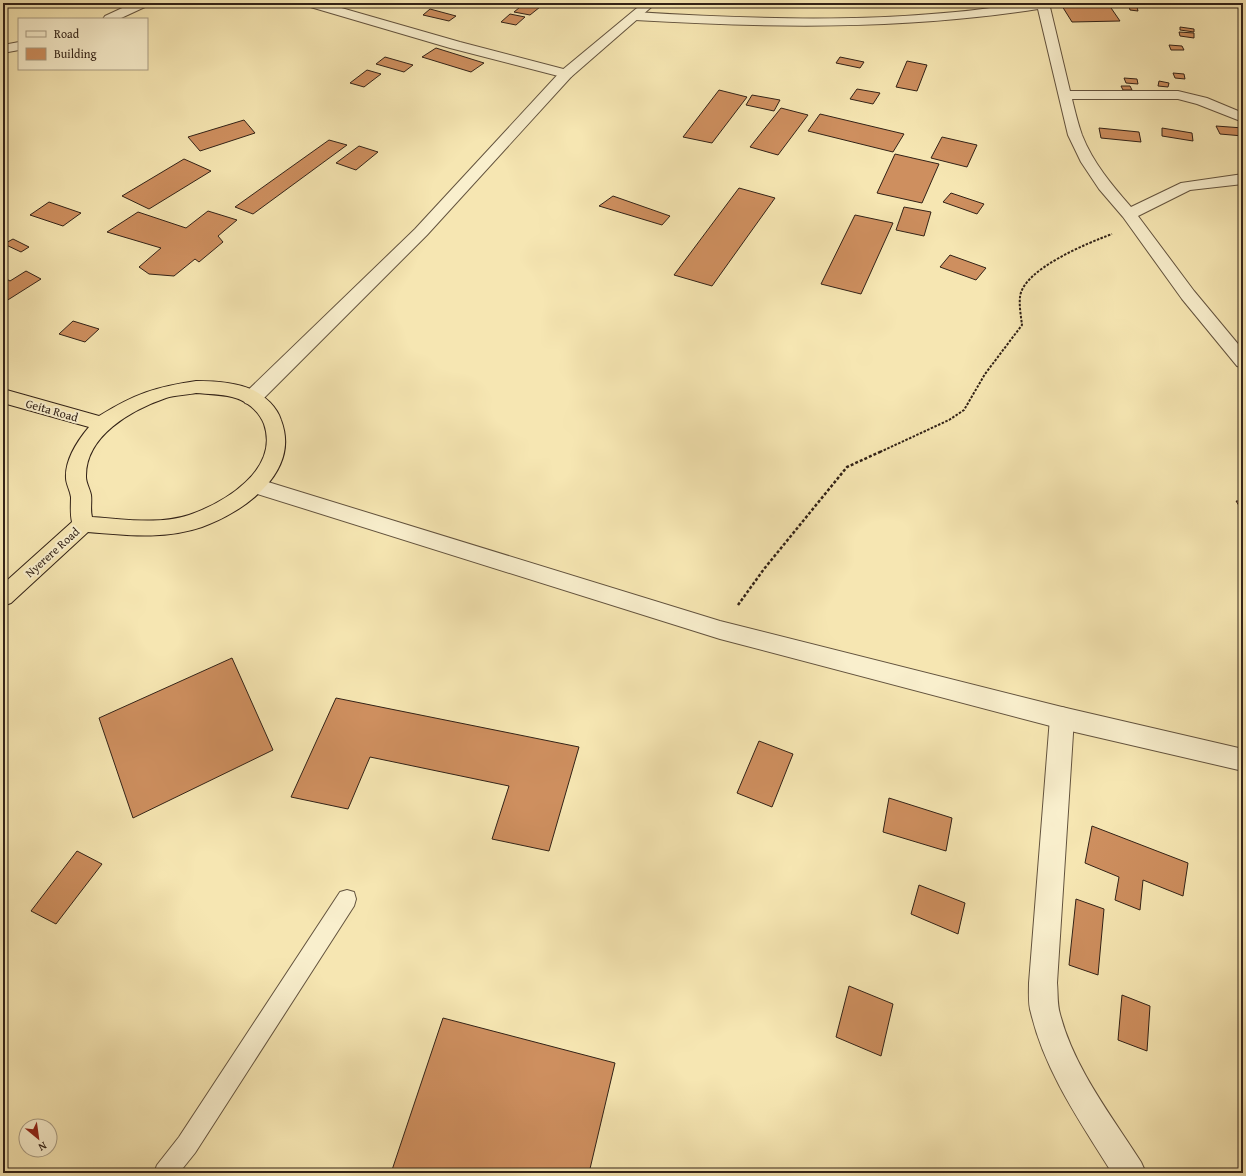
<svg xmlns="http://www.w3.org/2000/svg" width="1246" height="1176" font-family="'Gentium Book Plus',serif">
  <rect width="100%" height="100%" fill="#f6e6b2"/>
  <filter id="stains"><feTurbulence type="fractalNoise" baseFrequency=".005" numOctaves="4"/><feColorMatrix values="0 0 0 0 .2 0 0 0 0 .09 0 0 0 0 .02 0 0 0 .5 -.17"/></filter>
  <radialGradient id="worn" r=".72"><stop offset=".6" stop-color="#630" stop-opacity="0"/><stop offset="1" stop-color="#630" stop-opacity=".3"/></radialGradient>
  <!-- building -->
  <g fill="#ce8f5f" stroke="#322217">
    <polygon points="525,3 545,3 530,15 514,12"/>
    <polygon points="1128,3 1136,3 1138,11 1130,10"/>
    <polygon points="1109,5 1120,21 1072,22 1062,6"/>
    <polygon points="430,9 456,16 449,21 423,15"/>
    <polygon points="510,14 525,17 516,25 501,22"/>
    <polygon points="1180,27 1194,29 1194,32 1180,30"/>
    <polygon points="1179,32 1194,33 1194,38 1180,36"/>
    <polygon points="1169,45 1182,46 1184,50 1171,50"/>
    <polygon points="436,48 484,63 471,72 422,57"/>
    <polygon points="385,57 413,65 404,72 376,64"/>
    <polygon points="840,57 864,62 860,68 836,63"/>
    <polygon points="907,61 927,65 917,91 896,87"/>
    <polygon points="367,70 381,74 364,87 350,83"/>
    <polygon points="1173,73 1184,74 1185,79 1175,78"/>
    <polygon points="1124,78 1137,79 1138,84 1126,83"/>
    <polygon points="1159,81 1169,83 1168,87 1158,86"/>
    <polygon points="1121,86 1130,86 1132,90 1123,90"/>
    <polygon points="857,89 880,93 873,104 850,99"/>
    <polygon points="719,90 747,97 712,143 683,137"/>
    <polygon points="752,95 780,100 774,111 746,105"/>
    <polygon points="781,108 808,115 778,155 750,147"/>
    <polygon points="820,114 904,134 893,152 808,131"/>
    <polygon points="244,120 255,133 200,151 188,137"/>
    <polygon points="1216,126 1243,128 1243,136 1220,134"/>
    <polygon points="1099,128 1139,132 1141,142 1101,138"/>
    <polygon points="1162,128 1192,133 1193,141 1162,136"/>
    <polygon points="942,137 977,145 967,167 931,158"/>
    <polygon points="329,140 347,145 253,214 235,207"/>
    <polygon points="359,146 378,152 356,170 336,163"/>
    <polygon points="895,154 939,164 922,203 877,193"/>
    <polygon points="184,159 211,171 149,209 122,196"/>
    <polygon points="739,188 775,198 712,286 674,275"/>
    <polygon points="951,193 984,204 977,214 943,202"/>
    <polygon points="613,196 670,216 662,225 599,206"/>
    <polygon points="49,202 81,213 63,226 30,215"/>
    <polygon points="904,207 931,212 924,236 896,230"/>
    <polygon points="208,211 237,220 218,236 223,242 199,262 195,259 174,276 149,274 139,267 161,248 107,232 138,212 186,228"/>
    <polygon points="855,215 893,223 861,294 821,284"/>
    <polygon points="13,239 29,247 21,252 4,244"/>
    <polygon points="950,255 986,268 976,280 940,267"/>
    <polygon points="26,271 41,279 3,303 3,277 10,281"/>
    <polygon points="73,321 99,329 85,342 59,334"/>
    <polygon points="1236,501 1243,501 1243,512"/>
    <polygon points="232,658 273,750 133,818 99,718"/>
    <polygon points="336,698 579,747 549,851 492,839 509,786 370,757 348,809 291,797"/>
    <polygon points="759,741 793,754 772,807 737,793"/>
    <polygon points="889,798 952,818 946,851 883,832"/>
    <polygon points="1092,826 1188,863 1183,896 1143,880 1140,910 1115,900 1119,877 1085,863"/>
    <polygon points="77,851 102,864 56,924 31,911"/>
    <polygon points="919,885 965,903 958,934 911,914"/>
    <polygon points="1076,899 1104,909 1098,975 1069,965"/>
    <polygon points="849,986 893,1004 881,1056 836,1037"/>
    <polygon points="1122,995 1150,1006 1147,1051 1118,1040"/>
    <polygon points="443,1018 615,1063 589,1173 391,1173"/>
  </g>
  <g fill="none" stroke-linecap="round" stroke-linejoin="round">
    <defs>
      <polygon id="service" points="347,890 354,892 356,899 354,906 195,1153 179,1173 154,1173 157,1165 179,1137 340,892"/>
      <g id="minor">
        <polygon points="133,3 149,3 147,6 119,19 103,19 105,16"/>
        <polygon points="305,3 324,3 460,42 571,71 573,74 571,77 566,78 450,48 307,6"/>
        <path d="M1026 3H1049L1070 91H1178L1207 98 1243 113V122L1197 104 1178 99H1072C1075 111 1078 124 1082 135 1093 163 1112 185 1131 207L1181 183 1243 174V184L1190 190 1138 216 1194 291 1243 350V368L1237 366 1182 299 1123 217 1099 189 1081 162 1068 135 1038 9C903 30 771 28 635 20L629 16 635 12C766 20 896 24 1026 3Z"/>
        <polygon points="19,42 19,50 3,53 3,45"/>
        <path d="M1062 707 1071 710 1074 718 1057 983C1058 993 1057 1004 1060 1014 1074 1068 1111 1115 1141 1162L1146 1173H1112C1081 1123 1045 1072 1031 1013 1028 1004 1029 993 1029 983L1050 718 1053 710Z"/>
      </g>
      <g id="tertiary">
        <polygon points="643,3 656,3 571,77 427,235 259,403 252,405 245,403 243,398 245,393 415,229 561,71"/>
        <polygon points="255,478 720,621 1062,707 1243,749 1243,771 1062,729 720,639 248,491 245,486 248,481"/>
      </g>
      <path id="trunk" d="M196 381C215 381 235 382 253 390 265 396 277 407 281 420 301 472 244 512 202 527 164 540 126 535 88 532L11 603 3 606V584L72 522C70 513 71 505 71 497 70 490 66 484 66 478 65 460 78 440 89 427L3 403V389L99 416C135 394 155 387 196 381ZM196 393C208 394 221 394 232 397 246 400 259 411 264 424 280 470 224 503 189 515 158 525 123 519 92 517 90 509 92 502 91 495 90 489 86 483 86 477 85 436 131 410 166 398 175 395 186 395 196 393Z"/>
    </defs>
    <!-- service casing -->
    <use href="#service" stroke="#63533e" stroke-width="2"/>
    <!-- minor casing -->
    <use href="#minor" stroke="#63533e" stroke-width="2"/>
    <!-- tertiary casing -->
    <use href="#tertiary" stroke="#63533e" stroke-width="2"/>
    <!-- trunk casing -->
    <use href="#trunk" stroke="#322217" stroke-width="2"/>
    <!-- path-far1 -->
    <path stroke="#322217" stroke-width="2" stroke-dasharray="2.5 1.5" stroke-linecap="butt" d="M880 452 949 420 964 410 985 374 1022 325C1021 316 1019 306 1020 297 1023 269 1088 243 1112 234"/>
    <!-- path -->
    <polyline stroke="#322217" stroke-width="2.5" stroke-dasharray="3 2" stroke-linecap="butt" points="738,605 764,569 847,467 882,451"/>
    <!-- service -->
    <use href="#service" fill="#f9efcd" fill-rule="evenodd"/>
    <!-- minor -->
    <use href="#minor" fill="#f9efcd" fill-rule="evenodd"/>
    <!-- tertiary -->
    <use href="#tertiary" fill="#f9efcd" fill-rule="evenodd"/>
    <!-- trunk -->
    <use href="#trunk" fill="#f6e6b2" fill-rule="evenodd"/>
  </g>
  <g text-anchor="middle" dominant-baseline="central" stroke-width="4" stroke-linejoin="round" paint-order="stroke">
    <!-- street labels -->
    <g font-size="12" fill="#322217" stroke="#f9efcd">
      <text transform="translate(52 410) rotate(16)">Geita Road</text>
      <text transform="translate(52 552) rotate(-42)">Nyerere Road</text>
    </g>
  </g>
  <!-- margin -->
  <rect width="1246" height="1176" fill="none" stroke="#f6e6b2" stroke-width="16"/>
  <rect x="4" y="4" width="1238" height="1168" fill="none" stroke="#322217" stroke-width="2"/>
  <rect x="8" y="8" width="1230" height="1160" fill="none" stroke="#322217"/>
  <!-- legend -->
  <rect x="18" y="18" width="130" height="52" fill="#f9efcd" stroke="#a99d84"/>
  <rect x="26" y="31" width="20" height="6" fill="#f9efcd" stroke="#a99d84"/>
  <text x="54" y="38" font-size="12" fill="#322217">Road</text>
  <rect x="26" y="48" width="20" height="12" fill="#ce8f5f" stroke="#a99d84"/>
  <text x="54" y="58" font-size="12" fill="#322217">Building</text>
  <!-- north arrow -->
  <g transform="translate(38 1138) rotate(151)"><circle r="19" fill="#f9efcd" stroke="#a99d84"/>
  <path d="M0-3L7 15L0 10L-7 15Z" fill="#8f2418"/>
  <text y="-6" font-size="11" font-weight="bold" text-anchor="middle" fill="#322217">N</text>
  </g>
  <rect width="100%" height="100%" filter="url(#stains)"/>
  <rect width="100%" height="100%" fill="url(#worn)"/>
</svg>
